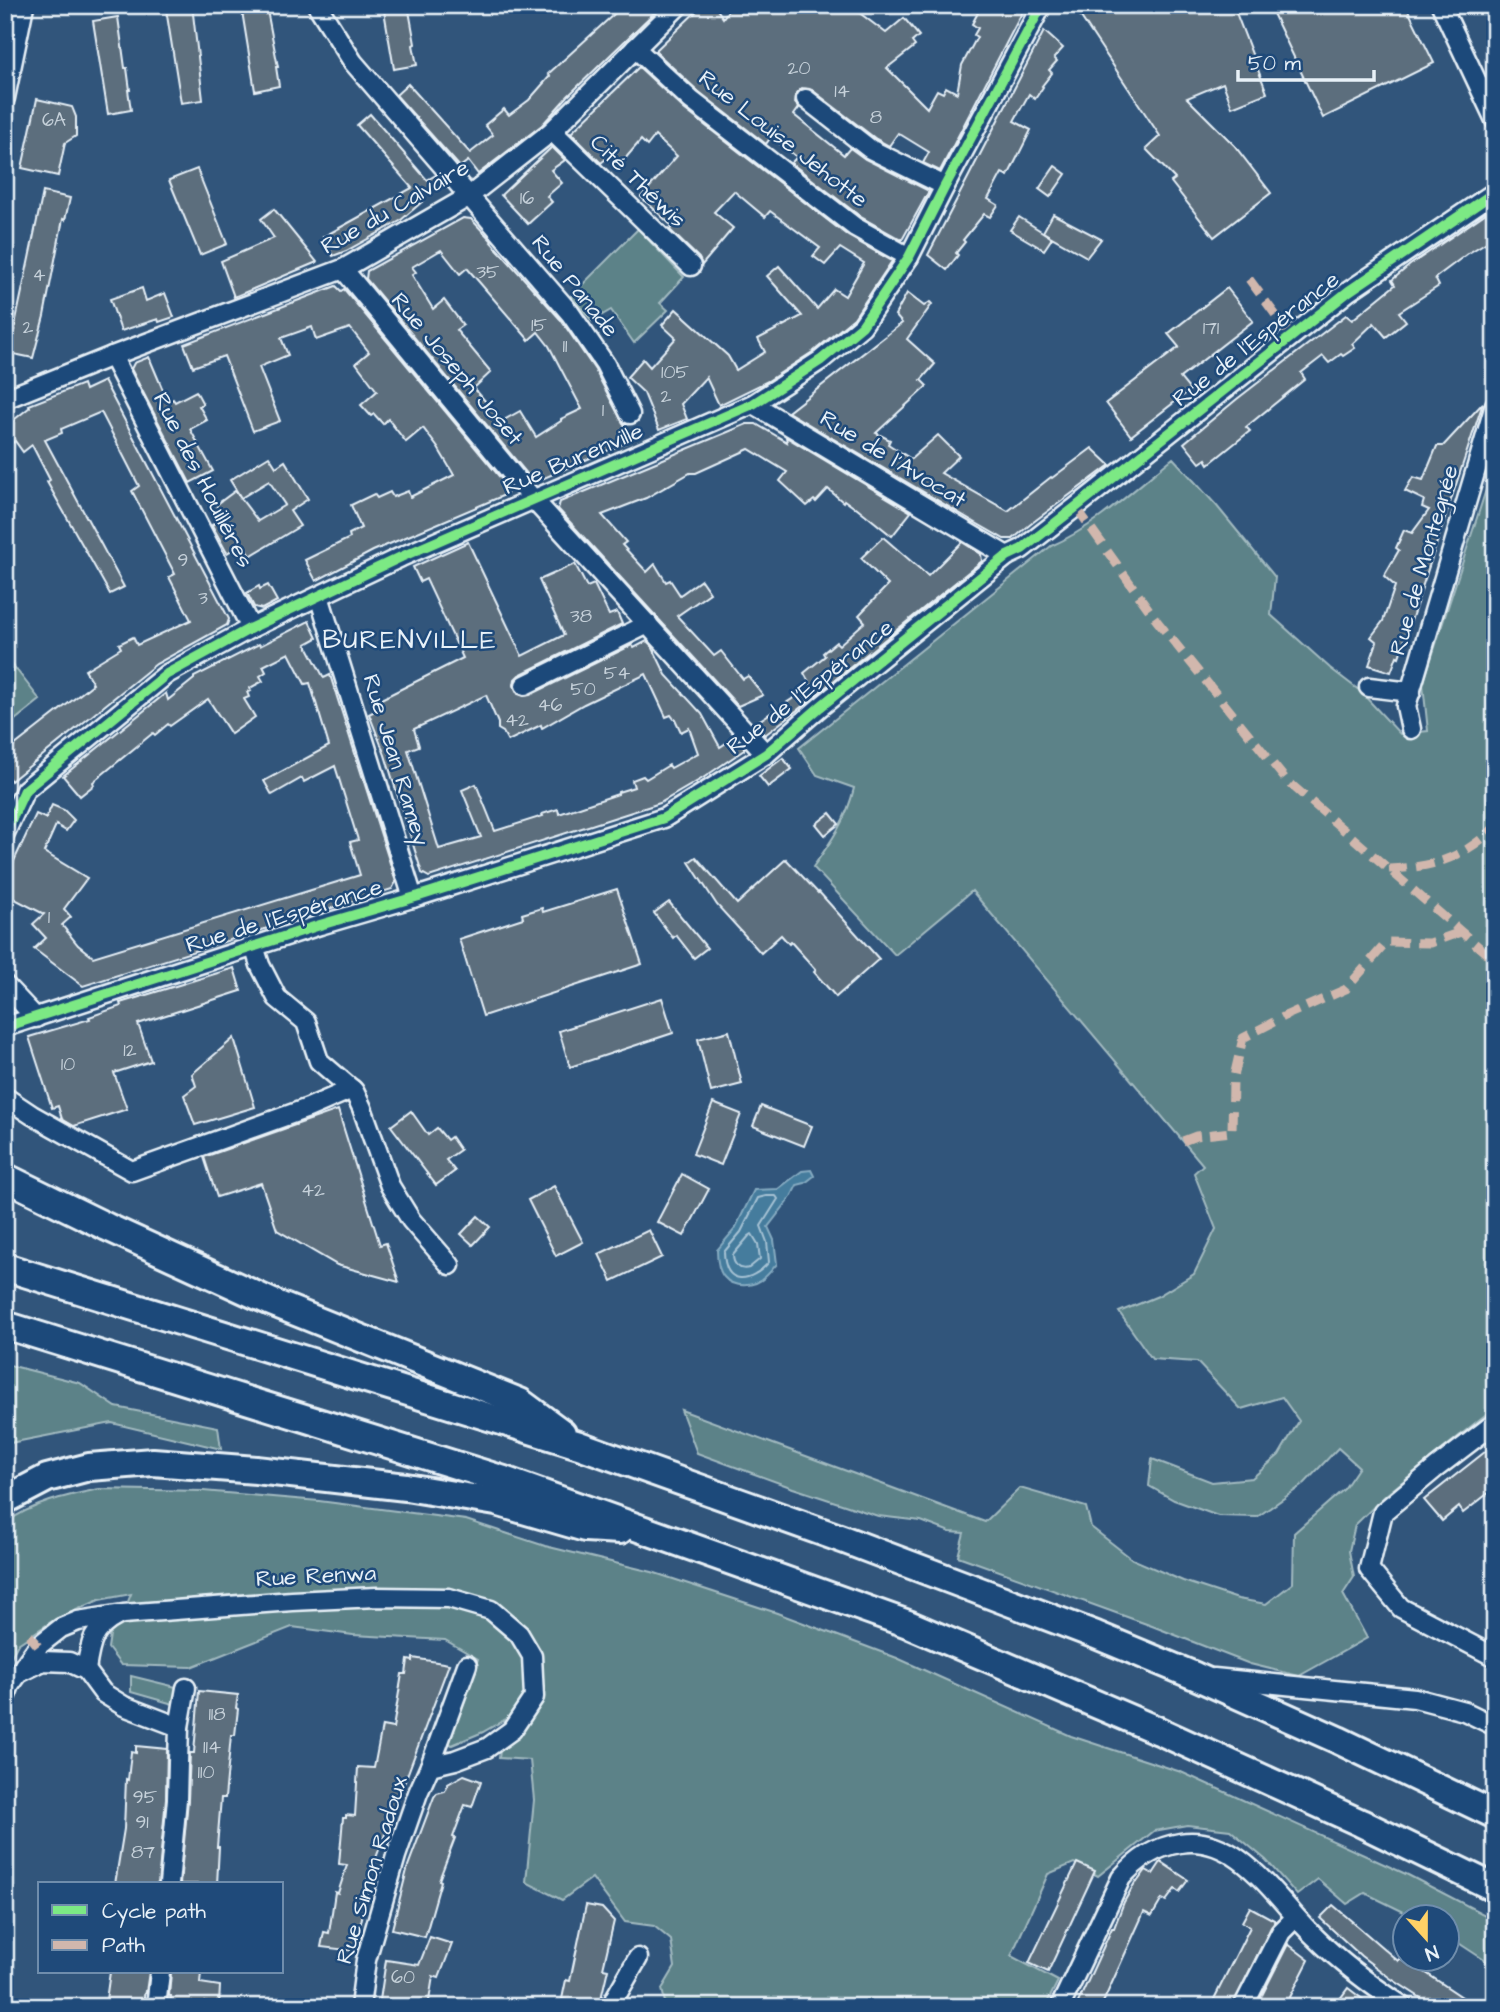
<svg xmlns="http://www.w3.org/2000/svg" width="1500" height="2012" font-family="'Architects Daughter',sans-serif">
  <rect width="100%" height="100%" fill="#31557b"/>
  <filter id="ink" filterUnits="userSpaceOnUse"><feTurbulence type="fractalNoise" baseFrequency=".0143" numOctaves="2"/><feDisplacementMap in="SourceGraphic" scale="14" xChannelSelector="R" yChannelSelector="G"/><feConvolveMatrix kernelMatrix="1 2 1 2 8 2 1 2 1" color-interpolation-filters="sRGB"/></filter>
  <g filter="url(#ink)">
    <!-- green -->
    <g fill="#5c8288" stroke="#a2bac0" stroke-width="2">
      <polygon points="638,229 684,277 660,303 668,310 634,343 611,310 592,321 571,296"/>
      <path d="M1173 458 1216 505 1275 577 1271 615 1330 668 1360 691 1400 734 1428 731 1423 684 1495 462V1407L1386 1495 1355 1525 1349 1551 1354 1577 1343 1594 1367 1638 1299 1676 1250 1664 1152 1626 958 1556 964 1533 950 1532 921 1521 878 1516 793 1488 697 1453 681 1410 985 1522 1020 1488 1086 1507 1091 1527 1132 1559 1183 1581 1238 1599 1266 1604 1293 1583 1294 1533 1344 1489 1359 1467 1338 1448 1304 1484 1257 1517 1218 1516 1174 1500 1149 1486 1152 1459 1212 1482 1252 1478 1279 1455 1299 1421 1282 1397 1241 1409 1197 1362 1152 1359 1119 1312 1158 1296 1194 1274 1216 1229 1194 1173 1203 1165 972 891 895 955 813 867C831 842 847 819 854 788L817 775 799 748 1051 546C1097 526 1134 489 1173 458Z"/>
      <polygon points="5,655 40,700 5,728"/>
      <polygon points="5,1364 80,1383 116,1407 218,1427 221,1449 112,1423 5,1444"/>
      <path d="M99 1489 203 1491 319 1501 466 1520 545 1546 652 1572 777 1613 897 1658 1071 1736 1181 1772 1408 1875 1495 1920V1967L1448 1936V1918L1414 1917 1365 1893 1347 1904 1318 1879 1297 1895 1266 1860 1230 1830 1187 1825 1154 1831 1098 1876 1074 1863 1048 1874 1011 1956 1058 1981 1045 2007H987V2004L960 2003 936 2007H666L662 1989 675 1967 671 1940 654 1926 625 1922 592 1878 562 1900 526 1882 534 1800 530 1760 499 1758 504 1720 483 1732 452 1745 448 1742 478 1659 445 1640 353 1635 292 1627 191 1667 121 1665 108 1648 112 1621 123 1614 131 1594 99 1600 54 1620 18 1644 5 1668V1523C35 1502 65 1496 99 1489Z"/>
      <polygon points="131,1676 176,1687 173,1704 131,1692"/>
    </g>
    <!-- water -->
    <path fill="#447c9d" stroke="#86abc1" stroke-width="2" d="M811 1170 814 1176 805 1183 797 1185 791 1197 768 1227 774 1240 777 1264C773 1268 769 1274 765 1277 755 1287 734 1289 724 1277 718 1270 717 1259 717 1250L735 1229 754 1190 778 1189 802 1171Z"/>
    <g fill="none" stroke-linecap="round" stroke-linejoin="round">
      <!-- shore -->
      <g stroke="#a6c2d4" stroke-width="2">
        <path d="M766 1196H776L778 1199 761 1226 767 1242 769 1262C751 1283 725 1287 724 1252L741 1232 758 1198Z"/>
        <path d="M752 1234 758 1244 760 1259 749 1268C739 1271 733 1264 733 1255L749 1236Z"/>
      </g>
    </g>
    <!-- building -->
    <g fill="#5c6e7d" stroke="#e8f1f8" stroke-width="2" fill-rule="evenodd">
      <polygon points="192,5 203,100 181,103 166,9"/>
      <polygon points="241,5 266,5 278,67 276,67 279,86 255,91"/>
      <polygon points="383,5 408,5 415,44 413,45 417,65 394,69"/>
      <polygon points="624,5 662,5 568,96 542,125 478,174 468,161 460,167 396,95 408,84 470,153 493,135 485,125 504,109 509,115 529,100 550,76 548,74"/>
      <polygon points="703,5 714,5 723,18 732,5 849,5 886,33 904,18 919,36 912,42 915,46 887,68 927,108 937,90 943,93 946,87 957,93 962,65 977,37 974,35 978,28 972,24 982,5 1026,5 940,171 923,163 929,152 898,133 889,146 876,139 812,90 802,88 797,93 795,103 799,108 794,115 844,155 850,148 865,159 929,191 902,240 861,217 791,163 797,157 771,137 766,144 698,91 655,51"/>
      <polygon points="1073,5 1233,5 1267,93 1232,107 1223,83 1187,98 1234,145 1271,193 1214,237 1171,182 1175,179 1146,149 1160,136"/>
      <polygon points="1269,5 1386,5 1390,13 1406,6 1434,63 1323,118"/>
      <polygon points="118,17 125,68 127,68 130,90 128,90 131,110 108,114 93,21"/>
      <polygon points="1044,31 1063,48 1054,58 1057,61 1049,70 1052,73 1042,86 1043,87 1035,99 1029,94 1014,121 1031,130 1008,176 1002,173 988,199 998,205 990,217 984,214 963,240 965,242 956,253 958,255 947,270 928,255"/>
      <polygon points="639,67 684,109 848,236 892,261 854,318 814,351 768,381 719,405 706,377 681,404 687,419 659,430 644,393 627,377 643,359 650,367 676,338 662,325 676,309 728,356 736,370 765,352 758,339 802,316 767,276 779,266 817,309 834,289 845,296 864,263 840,248 825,265 813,256 820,248 770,211 765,217 734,191 714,212 733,228 702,265 699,258 670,230 672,226 641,197 677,156 655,136 647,146 641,140 618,167 607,158 601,163 571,133"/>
      <polygon points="37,99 72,107 76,117 76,136 65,143 58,176 22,168"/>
      <polygon points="370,114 427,180 436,175 440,180 421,199 423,201 400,221 346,251 333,256 323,237 412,188 357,125"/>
      <polygon points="552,147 565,160 551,170 562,183 547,196 552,202 528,224 501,195"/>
      <polygon points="1055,166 1066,174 1050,197 1039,189"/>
      <polygon points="197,169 227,244 200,255 169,180"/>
      <polygon points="43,192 70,198 65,220 63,219 44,316 33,358 9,353"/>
      <polygon points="1495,207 1495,237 1467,254 1435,278 1439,286 1399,312 1406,321 1386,337 1374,323 1352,344 1355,348 1343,356 1341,354 1329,363 1323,356 1301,373 1305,379 1246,427 1250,431 1209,464 1206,459 1200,463 1184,443 1237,399 1346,315 1352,320 1395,285 1392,280 1410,265"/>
      <polygon points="274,209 317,262 234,297 221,261 274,238 261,219"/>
      <polygon points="1053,214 1101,239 1087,257 1043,232"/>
      <polygon points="1019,217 1052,238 1044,250 1010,230"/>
      <path d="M463 218 471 219 492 241 491 242 561 320 595 370 632 440 535 482 533 481 366 279 367 271ZM441 250 460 274 467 268 529 340 538 332 549 346 582 409 561 419V421L536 437 520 411 502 421 474 388 491 372 456 330 463 325 444 300 433 309 412 275 416 272 412 267Z"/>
      <polygon points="336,286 341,291 344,289 508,487 507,494 373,551 316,581 305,560 350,538 349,534 361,528 351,505 374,494 377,498 390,492 393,497 408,491 410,497 454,475 438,448 423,428 406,442 388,419 383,424 374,414 371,416 361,405 377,391 356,363 369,352 350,328 316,340 312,327 281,338 288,355 259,367 280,421 253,431 224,356 193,367 184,344"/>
      <polygon points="142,288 146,301 165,293 174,317 159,322 158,319 121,331 110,299"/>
      <polygon points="1227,288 1253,321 1180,378 1190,390 1131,436 1106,403 1179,347 1168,334"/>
      <polygon points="907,293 924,306 930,302 932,304 907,339 935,364 921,380 927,386 876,433 890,440 888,444 911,459 938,435 959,456 941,473 1008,511 1051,477 1052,478 1092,448 1110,465 1032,523 1013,539 1004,539 976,523 788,412 902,323 895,315"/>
      <polygon points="149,357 168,402 173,399 175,402 196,391 203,404 199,406 207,420 190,429 213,471 190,483 131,369 134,363"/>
      <polygon points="104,381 229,619 227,625 156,664 11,781 5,773 5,753 93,684 85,670 121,648 119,644 133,637 137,645 191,620 169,577 175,574 132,491 139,486 101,412 61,429 62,433 45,440 124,587 110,594 47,482 50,480 32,445 23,452 15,441 5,449 5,427 30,407 29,405 83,384 85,390"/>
      <polygon points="1483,403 1399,657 1397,656 1391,672 1369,665 1377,642 1371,637 1383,621 1395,586 1384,576 1399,550 1396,548 1404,530 1412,533 1429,510 1422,507 1424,500 1405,491 1413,477 1423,480 1437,446 1443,446"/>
      <polygon points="747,424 756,424 787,442 786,437 911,512 892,536 856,507 855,508 844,500 843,502 828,489 816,502 814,500 807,506 780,481 787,472 749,449 696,473 690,473 646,498 602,515 626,542 622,545 647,572 655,564 666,582 670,580 680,595 701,580 710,593 677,616 714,656 721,651 743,679 748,676 763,695 738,706 558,509 560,502"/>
      <polygon points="269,456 276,467 285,461 308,499 290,511 300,526 250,556 243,543 227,553 212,525 224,516 216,505 235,491 258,521 285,505 269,481 241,498 230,480"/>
      <polygon points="883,537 928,576 962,542 981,554 982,561 816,695 804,673 825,656 823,653 836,642 839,645 865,622 859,615 888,585 861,558"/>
      <path d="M468 542 522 656 564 635 539 580 575 564 587 587 594 584 609 615 617 612 622 624 519 675 515 679 514 685 518 694 524 696 530 695 632 645 634 648 647 641 652 646 666 675 702 714 720 747 735 737 744 747V750L703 778 660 803 429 877 422 873 385 755 369 714 382 707 379 700 463 658 426 579 420 582 413 567ZM646 674 666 717 671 715 674 719H675L681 732 689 728 698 753 671 768 669 765 646 779 643 776 632 780 634 787 618 792V794L559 814 558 809 542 814 543 816 495 831 476 784 462 790 481 837 439 849 408 750 419 746 414 729 486 695 498 723V729L503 732 508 741 541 725 542 728 584 704Z"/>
      <polygon points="268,585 277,601 262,609 254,607 247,593 259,586 260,589"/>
      <polygon points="309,621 317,638 306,644 324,678 330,675 396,882 392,889 83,986 34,949 46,938 33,924 44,914 5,894 5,880 36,814 47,819 46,818 52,805 64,810 74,820 66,831 56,825 44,852 87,878 64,909 71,917 62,925 78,945 93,957 360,875 350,842 358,840 335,766 304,782 302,778 272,795 264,781 329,746 310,683 305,684 289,653 263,666 266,672 260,676 263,681 250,688 251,691 247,692 249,697 244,699 255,717 231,734 208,699 170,726 168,724 155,735 153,733 93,782 94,785 80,796 63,776 166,693 168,700 194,679 194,677 259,644 260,646"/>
      <polygon points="803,692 809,701 765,735 754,724"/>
      <polygon points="783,758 792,769 768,787 759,776"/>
      <polygon points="830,813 839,824 825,835 816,824"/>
      <polygon points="696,857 737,904 786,859 818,893 819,892 879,959 836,997 814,972 816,970 791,942 789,944 781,935 761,953 717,905 689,862"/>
      <polygon points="617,889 642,964 483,1016 459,939 523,918 522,914 542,908 543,912"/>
      <polygon points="669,902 707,948 694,958 676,935 673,938 654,913"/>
      <polygon points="234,968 241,991 138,1024 151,1061 114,1073 127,1109 74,1126 62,1119 58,1106 52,1108 29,1037 90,1019 89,1017 121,1006 120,1003"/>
      <polygon points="662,998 673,1033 570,1067 559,1031"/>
      <polygon points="729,1031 742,1084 711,1092 698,1039"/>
      <polygon points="234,1038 255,1107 195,1125 184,1095 196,1086 192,1074"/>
      <polygon points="713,1103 741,1114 721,1165 693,1154"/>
      <polygon points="761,1106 812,1126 804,1146 753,1126"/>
      <polygon points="338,1110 380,1245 386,1243 399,1282 337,1265 277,1230 261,1183 217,1197 204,1157"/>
      <polygon points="411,1111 428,1135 437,1128 447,1140 451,1137 460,1150 446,1160 455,1171 436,1185 391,1126"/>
      <polygon points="682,1174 709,1189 684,1236 657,1222"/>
      <polygon points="554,1186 583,1242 556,1256 528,1200"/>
      <polygon points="478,1216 490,1227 473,1245 461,1234"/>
      <polygon points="649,1230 662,1257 612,1281 599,1254"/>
      <polygon points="1495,1444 1495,1488 1463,1513 1459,1507 1442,1521 1424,1500"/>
      <polygon points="413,1658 449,1664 365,1887 368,1889 355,1951 321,1947 324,1932 329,1933 335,1892 338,1893 347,1865 339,1864 343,1818 346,1818 346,1815 355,1816 358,1767 374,1768 382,1726 393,1728 402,1674 406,1674 408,1660 413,1661"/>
      <polygon points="199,1691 238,1695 236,1708 238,1709 235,1735 231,1735 225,1798 221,1798 217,1847 219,1847 217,1884 180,1884 188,1800 190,1753 194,1753"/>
      <polygon points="136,1746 167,1749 166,1798 158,1884 115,1884 124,1829 126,1779 128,1780 131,1752 136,1753"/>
      <polygon points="464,1775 481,1781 472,1807 465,1805 453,1837 455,1838 439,1880 441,1881 425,1937 392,1929 408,1866 434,1797 437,1793 445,1791 448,1784"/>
      <polygon points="1161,1862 1188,1880 1179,1892 1175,1889 1166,1901 1162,1899 1152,1916 1144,1912 1101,2007 1076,2007 1112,1928 1114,1928 1124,1902 1136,1881 1137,1882 1146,1870 1153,1874"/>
      <polygon points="1077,1863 1095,1871 1048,1972 1029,1963"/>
      <polygon points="586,1905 602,1908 614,1921 603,1968 608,1969 599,2007 571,2007 572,2001 562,1999 566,1980 570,1981"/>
      <polygon points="1333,1905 1398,1961 1400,1958 1410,1965 1411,1963 1477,2007 1435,2007 1390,1978 1361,1956 1320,1918"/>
      <polygon points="1250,1907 1276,1921 1271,1927 1232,2007 1210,2007 1250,1927 1242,1922"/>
      <polygon points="430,1937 452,1944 439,1978 433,1976 428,2007 379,2007 386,1960 419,1965"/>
      <polygon points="1288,1944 1309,1960 1285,2007 1256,2007"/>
      <polygon points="110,1972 149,1972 146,1992 145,1991 142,2007 105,2007"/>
      <polygon points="171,1972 201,1972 200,1983 220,1986 219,2005 205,2002 204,2007 170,2007 171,1996 169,1996"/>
      <polygon points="1348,1988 1373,2007 1334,2007"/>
    </g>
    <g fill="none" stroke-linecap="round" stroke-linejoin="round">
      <defs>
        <g id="minor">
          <polyline points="317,5 353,62 570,313 605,364 630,414"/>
          <polyline points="1441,5 1495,120"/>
          <polyline points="635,48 691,100 855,227 909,257"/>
          <polyline points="5,98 24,6"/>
          <polyline points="806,99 870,149 945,186"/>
          <polyline points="552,131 691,266"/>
          <polyline points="343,269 533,499 766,754"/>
          <polyline points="112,356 251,628"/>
          <polyline points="5,399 112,356 343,269 468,197 552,131 679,5"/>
          <polyline points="753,404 1007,556"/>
          <polyline points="319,596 413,898"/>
          <polyline points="525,685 648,624"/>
          <polyline points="1369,687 1411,692"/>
          <polyline points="1411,729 1406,706 1495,405"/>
          <polyline points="5,833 25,790 167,674 251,628 401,557 753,404 821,360 862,326 909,257 945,186 1042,5"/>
          <polyline points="254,946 260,965 277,998 306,1022 319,1061 354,1091 362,1108 390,1186 411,1220 450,1265"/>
          <polyline points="5,985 36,1018"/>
          <polyline points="5,1027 320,925 419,896 664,818 766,754 820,707 1007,556 1022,549 1076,507 1349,291 1495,192"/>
          <polyline points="5,1097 32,1115 132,1171 308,1108 352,1089"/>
          <polyline points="1495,1423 1436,1468 1383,1512 1369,1569 1401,1608 1495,1657"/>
          <path d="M86 1670C90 1644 92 1629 117 1616"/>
          <polyline points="21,1672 43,1661 69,1662 86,1670 103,1693 124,1706 179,1727 177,1799 169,1884"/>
          <polyline points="1214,1678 1415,1698 1464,1711 1495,1726"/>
          <polyline points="5,1698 10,1685 38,1646 61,1628 78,1621 123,1614 292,1601 377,1597 449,1598 491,1610 519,1634 532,1656 534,1697 512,1730 487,1748 455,1760 430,1766 418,1793 396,1856 366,1960 360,2007"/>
          <polyline points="179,1727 186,1688"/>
          <polyline points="430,1766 467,1665"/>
          <polyline points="156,2007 160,1972"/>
          <polyline points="613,2007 615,1998 638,1958"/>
          <path d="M1060 2007 1121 1878C1137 1859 1155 1847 1180 1843 1239 1833 1278 1902 1315 1937 1342 1964 1372 1986 1404 2007"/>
          <polyline points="1243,2007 1281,1932 1295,1918"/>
        </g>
        <g id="highway">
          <polyline points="5,1177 107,1227 271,1302 520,1402 562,1433"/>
          <polyline points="5,1267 579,1445 845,1540 1096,1635 1195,1676 1338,1740 1495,1815"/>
          <polyline points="5,1325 504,1480 908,1624 1159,1731 1361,1823 1495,1888"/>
          <polyline points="5,1500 47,1478 89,1467 153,1462 256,1470 406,1487 496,1502 585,1528 620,1530"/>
        </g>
      </defs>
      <!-- minor casing -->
      <use href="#minor" stroke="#e8f1f8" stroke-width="23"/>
      <!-- highway casing -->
      <use href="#highway" stroke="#e8f1f8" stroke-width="32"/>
      <!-- minor -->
      <use href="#minor" stroke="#1f4a7a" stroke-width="18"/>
      <!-- highway -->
      <use href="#highway" stroke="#1f4a7a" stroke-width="26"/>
      <!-- quiet -->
      <g stroke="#d1b7ad" stroke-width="9" stroke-dasharray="18 9" stroke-linecap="butt">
        <polyline points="1249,279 1292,337"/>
        <polyline points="1076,507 1157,621 1286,780 1495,961"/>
        <path d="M1389 869C1434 867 1462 859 1495 827"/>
        <polyline points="1183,1141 1196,1136 1232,1132 1233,1081 1243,1038 1287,1015 1346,989 1387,942 1430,943 1461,932"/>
        <polyline points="29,1635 38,1646"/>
      </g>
      <defs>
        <g id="cycleway">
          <polyline points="5,833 25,790 167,674 251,628 401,557 753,404 821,360 862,326 909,257 945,186 1042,5"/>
          <polyline points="5,1027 320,925 419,896 664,818 766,754 820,707 1007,556 1022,549 1076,507 1349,291 1495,192"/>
        </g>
      </defs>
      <!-- cycleway casing -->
      <use href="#cycleway" stroke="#1f4a7a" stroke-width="15"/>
      <!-- cycleway -->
      <use href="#cycleway" stroke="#7ce984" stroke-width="10"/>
    </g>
  </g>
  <g text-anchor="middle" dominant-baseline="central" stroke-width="5" stroke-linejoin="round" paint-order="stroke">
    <!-- number labels -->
    <g font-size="19" fill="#c5d0d9">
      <text x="799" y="68">20</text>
      <text x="842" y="91">14</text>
      <text x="876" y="117">8</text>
      <text x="54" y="120">6A</text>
      <text x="527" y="198">16</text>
      <text x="488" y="272">35</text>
      <text x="39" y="275">4</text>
      <text x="539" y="325">15</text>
      <text x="28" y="327">2</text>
      <text x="1211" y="328">171</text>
      <text x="565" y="346">11</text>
      <text x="675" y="372">105</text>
      <text x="666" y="396">2</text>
      <text x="603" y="410">1</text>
      <text x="183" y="560">9</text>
      <text x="203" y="598">3</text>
      <text x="581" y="616">38</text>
      <text x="617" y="673">54</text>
      <text x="583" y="689">50</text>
      <text x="550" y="705">46</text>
      <text x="517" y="720">42</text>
      <text x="49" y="917">1</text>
      <text x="130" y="1050">12</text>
      <text x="68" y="1064">10</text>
      <text x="313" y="1190">42</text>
      <text x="217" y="1714">118</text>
      <text x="212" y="1747">114</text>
      <text x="206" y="1772">110</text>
      <text x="145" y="1797">95</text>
      <text x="142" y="1822">91</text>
      <text x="143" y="1852">87</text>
      <text x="403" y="1977">60</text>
    </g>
    <!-- street labels -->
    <g font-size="23" fill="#e8f1f8" stroke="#1f4a7a">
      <text transform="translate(783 139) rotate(38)">Rue Louise Jehotte</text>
      <text transform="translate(638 181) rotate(44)">Cité Théwis</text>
      <text transform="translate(395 207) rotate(-30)">Rue du Calvaire</text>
      <text transform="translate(575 286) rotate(51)">Rue Panade</text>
      <text transform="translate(1256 339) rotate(-38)">Rue de l'Espérance</text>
      <text transform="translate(457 369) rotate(50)">Rue Joseph Joset</text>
      <text transform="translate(573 459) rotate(-23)">Rue Burenville</text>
      <text transform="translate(893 459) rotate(31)">Rue de l'Avocat</text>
      <text transform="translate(203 480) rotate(63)">Rue des Houilléres</text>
      <text transform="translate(1424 560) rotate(-74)">Rue de Montegnée</text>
      <text transform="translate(810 687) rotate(-38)">Rue de l'Espérance</text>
      <text transform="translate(396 760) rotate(73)">Rue Jean Ramey</text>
      <text transform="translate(284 916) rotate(-17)">Rue de l'Espérance</text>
      <text transform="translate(316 1576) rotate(-3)">Rue Renwa</text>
      <text transform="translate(372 1870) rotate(-73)">Rue Simon Radoux</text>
    </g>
    <!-- quarter labels -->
    <g font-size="26" letter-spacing="2" fill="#e8f1f8" stroke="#1f4a7a">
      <text x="410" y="640">BURENVILLE</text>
    </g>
  </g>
  <!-- margin -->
  <rect width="1500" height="2012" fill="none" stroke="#1f4a7a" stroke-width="28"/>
  <rect x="14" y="14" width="1472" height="1984" fill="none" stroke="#e8f1f8" stroke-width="2.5" filter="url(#ink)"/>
  <!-- legend -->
  <rect x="38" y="1882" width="245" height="91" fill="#1f4a7a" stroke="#6f8dac" stroke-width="2"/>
  <rect x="52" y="1905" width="35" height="10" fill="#7ce984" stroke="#6f8dac" stroke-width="2"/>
  <text x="102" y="1918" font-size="21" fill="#e8f1f8">Cycle path</text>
  <rect x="52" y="1940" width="35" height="10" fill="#d1b7ad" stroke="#6f8dac" stroke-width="2"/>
  <text x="102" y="1952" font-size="21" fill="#e8f1f8">Path</text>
  <!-- north arrow -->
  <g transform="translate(1426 1938) rotate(159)"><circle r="33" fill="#1f4a7a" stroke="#6f8dac" stroke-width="2"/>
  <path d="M0-5L12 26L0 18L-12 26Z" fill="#ffd166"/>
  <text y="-10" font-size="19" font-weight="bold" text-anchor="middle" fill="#e8f1f8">N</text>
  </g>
  <!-- scale -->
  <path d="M1238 70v10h136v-10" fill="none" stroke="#e8f1f8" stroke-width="3.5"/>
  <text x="1248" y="70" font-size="21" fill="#e8f1f8" stroke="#1f4a7a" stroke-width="5" paint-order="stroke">50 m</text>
</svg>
